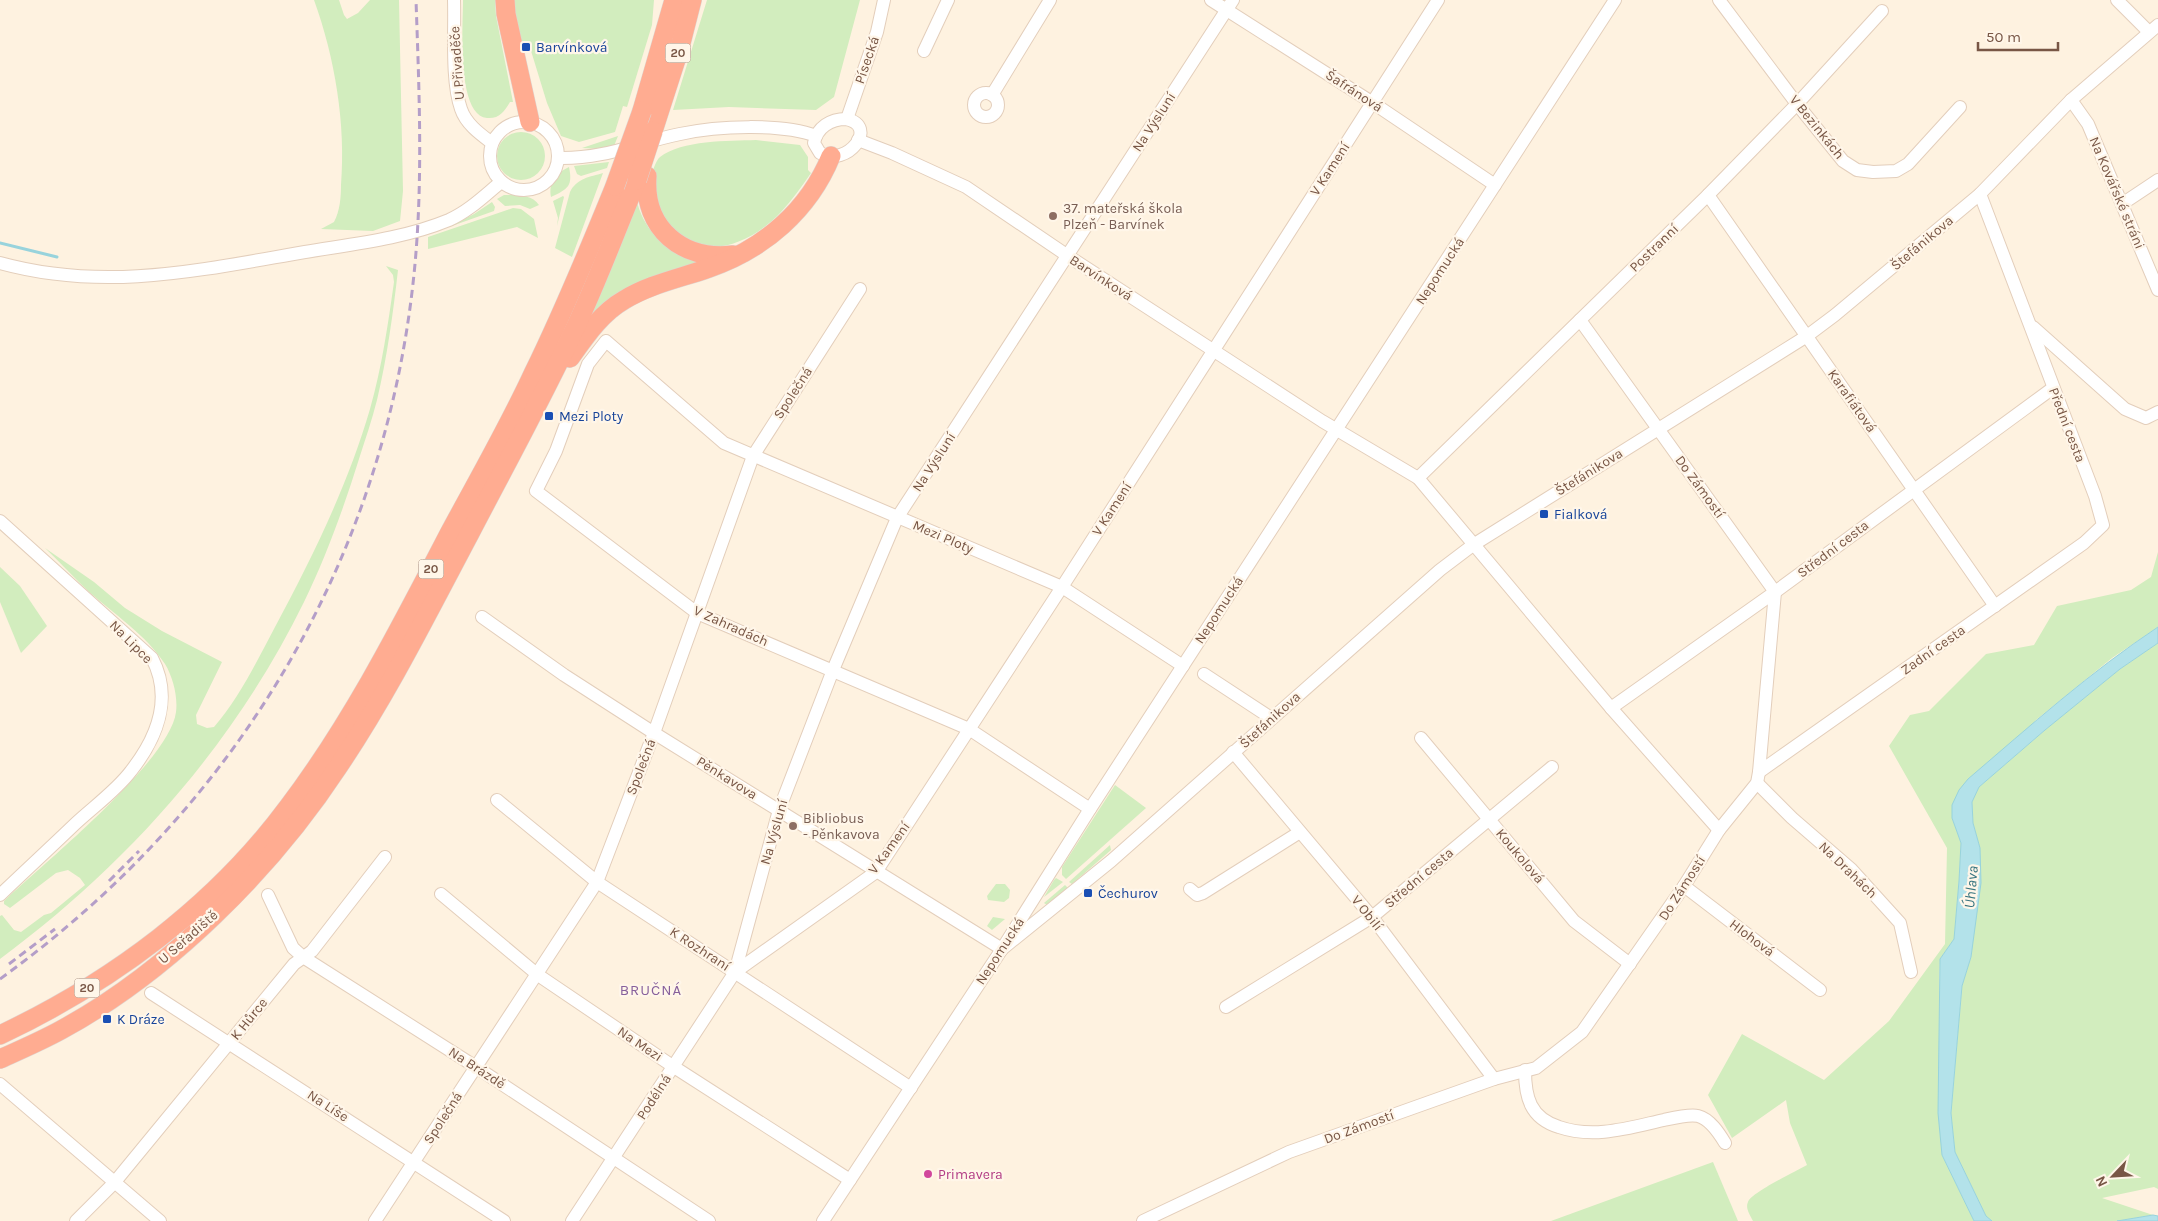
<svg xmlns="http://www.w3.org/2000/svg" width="2158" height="1221" font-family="Karla,sans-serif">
  <rect width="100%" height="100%" fill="#fef2e0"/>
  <!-- green -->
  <g fill="#d2edbe">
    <path d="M314 0H339L344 15 347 19 358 13 370 0H399L403 191 400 221 373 231 321 229 334 222C340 211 341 197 341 185 346 124 335 58 314 0Z"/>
    <path d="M463 0H495L496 16 513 102H510C504 112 499 119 487 118 456 115 463 24 463 0Z"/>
    <polygon points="511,0 654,0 652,25 627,107 623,106 615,132 579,142 561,136 547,103 528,41 522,42 515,26"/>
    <polygon points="707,0 860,0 834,97 816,110 729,107 673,110"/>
    <circle cx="521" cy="156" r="24"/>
    <polygon points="618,136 614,146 601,149 582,148"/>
    <path d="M756 140 800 145 808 157V170L811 173C802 186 792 200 781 212 756 239 713 261 680 236 675 232 665 228 662 222 659 217 651 184 651 178 652 172 656 160 660 157 682 140 728 141 756 140Z"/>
    <polygon points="609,162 607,168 581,176 577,174 574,166"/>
    <path d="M569 167C573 186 568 189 551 197 548 183 556 173 569 167Z"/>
    <path d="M603 173 572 257 555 248 570 192C577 178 590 177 603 173Z"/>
    <path d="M504 195C516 195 532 194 539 205L530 209 520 205 505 206 497 199Z"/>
    <polygon points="563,196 564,197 557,226 558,218 553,201"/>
    <path d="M636 198C645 236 668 250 703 262L583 326Z"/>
    <polygon points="492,202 495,207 494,211 449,227 474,214"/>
    <polygon points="513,208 521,209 534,219 538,238 517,227 428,249 428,237"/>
    <path d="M386 266 398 270C393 314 387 358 377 400 372 420 365 440 359 459 344 507 326 557 304 602 234 745 127 865 0 959V916L2 915 14 930 21 932 44 915 51 913 85 885 80 878 68 870 56 873 10 908 4 904V901C43 864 170 761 176 712 178 697 173 677 165 664 146 635 114 614 88 591 73 577 60 562 45 548L94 582 125 608 162 631 222 662 196 715 197 724 207 728 214 727C239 698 257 661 275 627 312 558 348 485 370 409 382 367 388 324 394 282L393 275Z"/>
    <path d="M2158 552V627L2112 658 2036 720 1952 818 1961 843 1959 881 1954 939 1940 959 1939 979 1942 1155 1974 1221H1753C1750 1215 1745 1208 1748 1202 1752 1192 1795 1172 1807 1165L1790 1123 1786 1100 1732 1138 1708 1095 1742 1034 1824 1080 1889 1021 1945 944 1947 848 1889 746 1910 715 1929 711 1986 654 2034 645 2057 606 2131 590 2151 577Z"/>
    <polygon points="0,567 20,586 47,626 21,653 0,602"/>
    <polygon points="2158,643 2158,1189 2154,1187 2102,1198 2153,1215 2117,1221 1992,1221 1986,1216 1955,1152 1951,1113 1962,986 1971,957 1980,848 1973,823 1972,802 1979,787 2045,730 2120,669"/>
    <polygon points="1115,785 1146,808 1066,879 1062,875 1062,867"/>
    <polygon points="1110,845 1111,850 1072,884 1069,882"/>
    <polygon points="1056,878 1063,882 1044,897 1054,880"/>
    <polygon points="996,884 1005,884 1010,890 1009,898 1004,902 988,900 987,896"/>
    <polygon points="1065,885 1068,888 1047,905 1044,903"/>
    <polygon points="993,917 1005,919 992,930 987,926"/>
    <polygon points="1713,1162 1738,1221 1551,1221"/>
  </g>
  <!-- water -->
  <g fill="#b3e2ea" stroke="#98d3dc">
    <path d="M2158 627V643L2120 669 2045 730 1979 787 1972 802 1973 823 1980 848 1981 883 1971 957 1962 986 1951 1113 1955 1152 1986 1216 1992 1221H1974L1942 1155 1938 1113 1940 959 1954 939 1959 881 1961 843 1952 818V805L1959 790 1968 779C2030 726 2090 672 2158 627Z"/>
    <polygon points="2153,1215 2158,1216 2158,1221 2117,1221"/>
  </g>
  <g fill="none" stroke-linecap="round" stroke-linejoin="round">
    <!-- stream -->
    <polyline stroke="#98d3dc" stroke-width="3" points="0,243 57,257"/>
    <defs>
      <g id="minor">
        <path d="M454 0C455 32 451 80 461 109 466 124 480 134 492 143"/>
        <polyline points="1211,0 1373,103 1495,185"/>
        <polyline points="1719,0 1797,104 1843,161 1857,170 1873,172 1896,171 1908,164 1960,107"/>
        <polyline points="2117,0 2149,32"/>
        <polyline points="924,51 948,0"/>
        <circle cx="986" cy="105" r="12"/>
        <polyline points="992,95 1050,0"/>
        <polyline points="2071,100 2088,124 2158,290"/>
        <path d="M846 119C880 126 847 168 820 153L814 143C817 127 831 119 846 119Z"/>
        <polyline points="847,119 877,32 884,0"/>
        <circle cx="524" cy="156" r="34"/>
        <polyline points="858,140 892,153 966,187 1068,256 1322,421 1418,478 1611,708 1719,830"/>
        <path d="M558 158C606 159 636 143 680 134 717 126 781 123 816 136"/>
        <polyline points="1708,195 1995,606"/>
        <polyline points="2122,204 2158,180"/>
        <path d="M0 263C105 292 200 270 305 252 353 244 403 239 449 220 469 211 484 196 501 182"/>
        <polyline points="2033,327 2125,409 2146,418 2158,412"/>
        <polyline points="1418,478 1708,195 1797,104 1882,11"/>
        <path d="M0 521 152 658C173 698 157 738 131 771 116 791 93 807 75 824 50 848 25 871 0 895"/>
        <polyline points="482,617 564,675 654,733 1002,949"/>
        <polyline points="1204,674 1271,718"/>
        <polyline points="1611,708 1775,592 2053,388"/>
        <polyline points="1421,738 1574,921 1630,964"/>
        <polyline points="1233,752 1372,917 1494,1079"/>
        <polyline points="1759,772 2084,543 2103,525 2095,496 1980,194"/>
        <polyline points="1757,783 1792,818 1851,869 1900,923 1911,972"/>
        <polyline points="497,800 597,882 911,1088"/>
        <polyline points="1090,809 969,729 697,613 536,491 556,451 588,364 606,341 724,443 1062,587 1183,666"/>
        <polyline points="1684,886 1820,990"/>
        <polyline points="1190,889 1197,895 1203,893 1300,832"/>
        <polyline points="441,894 538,975 674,1067 850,1180"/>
        <polyline points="268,895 293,948 303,957 476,1067 709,1221"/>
        <polyline points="1002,949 1111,861 1440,570 1473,545 1807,336 1835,315 1980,194 2071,100 2158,25"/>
        <polyline points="735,972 876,872 1062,587 1438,0"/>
        <polyline points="151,993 504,1221"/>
        <polyline points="1226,1007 1372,917 1552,767"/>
        <path d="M1525 1070C1525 1097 1530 1118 1559 1127 1594 1139 1628 1128 1664 1120 1673 1118 1689 1114 1698 1116 1710 1119 1719 1133 1725 1143"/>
        <polyline points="0,1084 160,1221"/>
        <polyline points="76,1221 114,1183 294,964 312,951 385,857"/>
        <polyline points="375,1221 597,882 654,733 753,456 860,289"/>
        <polyline points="572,1221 735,972 779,810 833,670 897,518 1233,0"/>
        <polyline points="823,1221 1002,949 1090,809 1615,0"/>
        <polyline points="1143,1221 1289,1152 1494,1079 1536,1068 1582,1032 1684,886 1719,830 1757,783 1759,772 1775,592 1580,320"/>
      </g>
      <g id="highway">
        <polyline points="505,0 506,14 530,122"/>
        <polyline points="642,111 674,0"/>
        <polyline points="653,131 680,47 692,0"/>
        <path d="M647 176C643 229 683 261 733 255"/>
        <path d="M570 358C585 337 601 313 624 300 650 284 681 278 709 268 764 249 809 210 831 156"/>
        <path d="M0 1035C112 982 215 906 289 806 353 721 401 626 450 532 478 480 508 428 533 374 563 313 589 250 615 186"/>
        <path d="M0 1059C20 1050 41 1041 61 1030 168 972 271 869 338 767 388 693 428 612 470 533 506 464 544 395 577 324 599 277 617 228 637 180"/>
      </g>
    </defs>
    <!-- minor casing -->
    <use href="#minor" stroke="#e3cebb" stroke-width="14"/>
    <!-- highway casing -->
    <use href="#highway" stroke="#dfd6d2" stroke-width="20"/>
    <!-- minor -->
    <use href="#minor" stroke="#fff" stroke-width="12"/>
    <!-- highway -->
    <use href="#highway" stroke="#ffac91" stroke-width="19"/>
    <!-- rail -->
    <g stroke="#b49ec8" stroke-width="3" stroke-dasharray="8 5" stroke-linecap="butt">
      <polyline points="109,881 139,851"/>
      <polyline points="9,964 55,929"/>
      <path d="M0 979C237 808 388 557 415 264 423 176 419 88 416 0"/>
    </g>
    <defs>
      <g id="highway-bridge">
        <polyline points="637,180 653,131"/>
        <polyline points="615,186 642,111"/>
      </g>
    </defs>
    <!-- highway-bridge casing -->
    <use href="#highway-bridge" stroke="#dfd6d2" stroke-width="20" stroke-linecap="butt"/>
    <!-- highway-bridge -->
    <use href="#highway-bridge" stroke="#ffac91" stroke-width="19"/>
  </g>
  <!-- markers -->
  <g fill="#1a4fb4" stroke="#fff6e9" stroke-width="2">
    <rect x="521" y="42" width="10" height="10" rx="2.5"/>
    <rect x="544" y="411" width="10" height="10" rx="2.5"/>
    <rect x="1539" y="509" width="10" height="10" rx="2.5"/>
    <rect x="1083" y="888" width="10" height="10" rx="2.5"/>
    <rect x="102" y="1014" width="10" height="10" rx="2.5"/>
  </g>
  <g fill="#8d6e63" stroke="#fff6e9" stroke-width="2">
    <circle cx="1053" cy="216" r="5"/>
    <circle cx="793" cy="826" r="5"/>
  </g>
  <circle fill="#d1479c" stroke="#fff6e9" stroke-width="2" cx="928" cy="1174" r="5"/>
  <g text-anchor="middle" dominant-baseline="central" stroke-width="4.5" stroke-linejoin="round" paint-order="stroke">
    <!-- shield labels -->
    <g fill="#fff6e9" stroke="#a08676" stroke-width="1">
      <rect x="665.5" y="43.5" width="25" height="19" rx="4"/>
      <rect x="418.5" y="559.5" width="25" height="19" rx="4"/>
      <rect x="74.5" y="978.5" width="25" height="19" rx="4"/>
    </g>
    <g font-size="12" font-weight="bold" fill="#785645">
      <text x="678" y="53">20</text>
      <text x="431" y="569">20</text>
      <text x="87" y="988">20</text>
    </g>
    <!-- transit labels -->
    <g font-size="14" fill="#164399" stroke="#fff6e9" text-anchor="start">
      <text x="536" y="47">Barvínková</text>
      <text x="559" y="416">Mezi Ploty</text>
      <text x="1554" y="514">Fialková</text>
      <text x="1098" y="893">Čechurov</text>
      <text x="117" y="1019">K Dráze</text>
    </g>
    <!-- street labels -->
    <g font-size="14" fill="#785645" stroke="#fff6e9">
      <text transform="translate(867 60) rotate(-71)">Písecká</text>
      <text transform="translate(457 63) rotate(-94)">U Přivaděče</text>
      <text transform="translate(1354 91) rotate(33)">Šafránová</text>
      <text transform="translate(1154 122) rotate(-57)">Na Výsluní</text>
      <text transform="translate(1817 127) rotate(51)">V Bezinkách</text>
      <text transform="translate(1330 169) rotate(-57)">V Kamení</text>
      <text transform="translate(2117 193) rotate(67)">Na Kovářské stráni</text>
      <text transform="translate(1922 243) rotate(-40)">Štefánikova</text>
      <text transform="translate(1654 248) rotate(-44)">Postranní</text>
      <text transform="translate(1440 271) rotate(-57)">Nepomucká</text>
      <text transform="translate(1101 278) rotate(33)">Barvínková</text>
      <text transform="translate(793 393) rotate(-57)">Společná</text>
      <text transform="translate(1852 401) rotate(55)">Karafiátová</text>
      <text transform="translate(2067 425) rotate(69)">Přední cesta</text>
      <text transform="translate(934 462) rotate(-57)">Na Výsluní</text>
      <text transform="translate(1589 472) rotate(-32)">Štefánikova</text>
      <text transform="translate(1700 487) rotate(54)">Do Zámostí</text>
      <text transform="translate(1112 509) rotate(-57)">V Kamení</text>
      <text transform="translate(943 537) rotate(23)">Mezi Ploty</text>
      <text transform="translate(1833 549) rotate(-37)">Střední cesta</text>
      <text transform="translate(1219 610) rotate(-57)">Nepomucká</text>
      <text transform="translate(731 626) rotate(24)">V Zahradách</text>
      <text transform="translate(131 642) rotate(45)">Na Lipce</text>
      <text transform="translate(1933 650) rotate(-35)">Zadní cesta</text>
      <text transform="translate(1270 720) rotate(-42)">Štefánikova</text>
      <text transform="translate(641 767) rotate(-69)">Společná</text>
      <text transform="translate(727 778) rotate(32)">Pěnkavova</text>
      <text transform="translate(774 832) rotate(-74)">Na Výsluní</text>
      <text transform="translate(889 848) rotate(-54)">V Kamení</text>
      <text transform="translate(1520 856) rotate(50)">Koukolová</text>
      <text transform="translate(1848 870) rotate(44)">Na Drahách</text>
      <text transform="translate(1419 878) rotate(-40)">Střední cesta</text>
      <text transform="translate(1682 888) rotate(-57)">Do Zámostí</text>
      <text transform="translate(1367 913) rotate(51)">V Obilí</text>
      <text transform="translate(188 937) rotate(-41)">U Seřadiště</text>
      <text transform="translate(1752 938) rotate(37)">Hlohová</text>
      <text transform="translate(700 949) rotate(33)">K Rozhraní</text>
      <text transform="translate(1000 951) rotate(-57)">Nepomucká</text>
      <text transform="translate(249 1019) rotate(-51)">K Hůrce</text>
      <text transform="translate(640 1044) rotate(34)">Na Mezi</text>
      <text transform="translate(477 1068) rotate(33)">Na Brázdě</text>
      <text transform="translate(654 1097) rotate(-57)">Podélná</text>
      <text transform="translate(328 1106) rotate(33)">Na Líše</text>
      <text transform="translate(443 1118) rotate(-57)">Společná</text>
      <text transform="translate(1359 1127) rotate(-20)">Do Zámostí</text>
    </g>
    <!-- education labels -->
    <g font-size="14" fill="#785e54" stroke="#fff6e9" text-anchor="start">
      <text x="1063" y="208">37. mateřská škola<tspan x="1063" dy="16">Plzeň - Barvínek</tspan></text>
      <text x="803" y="818">Bibliobus<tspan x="803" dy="16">- Pěnkavova</tspan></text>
    </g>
    <!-- hotel labels -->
    <g font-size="14" fill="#b23c85" stroke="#fff6e9" text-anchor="start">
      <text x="938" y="1174">Primavera</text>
    </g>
    <!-- water labels -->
    <g font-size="15" font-style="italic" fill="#37747f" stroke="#fff6e9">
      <text transform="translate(1971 887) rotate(-85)">Úhlava</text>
    </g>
    <!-- neighbourhood labels -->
    <g font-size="15" letter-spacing="1" fill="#87609c" stroke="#fff6e9">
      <text x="651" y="990">BRUČNÁ</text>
    </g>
  </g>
  <!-- north arrow -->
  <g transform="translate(2113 1176) rotate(245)" stroke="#fff6e9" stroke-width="4" paint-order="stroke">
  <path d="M0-4L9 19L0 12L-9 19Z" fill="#785645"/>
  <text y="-8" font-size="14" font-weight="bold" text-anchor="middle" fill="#785645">N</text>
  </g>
  <!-- scale -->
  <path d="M1978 42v8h80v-8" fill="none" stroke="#785645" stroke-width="2.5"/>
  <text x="1986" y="42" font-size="15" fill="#785645" stroke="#fff6e9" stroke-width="4" paint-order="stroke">50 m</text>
</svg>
